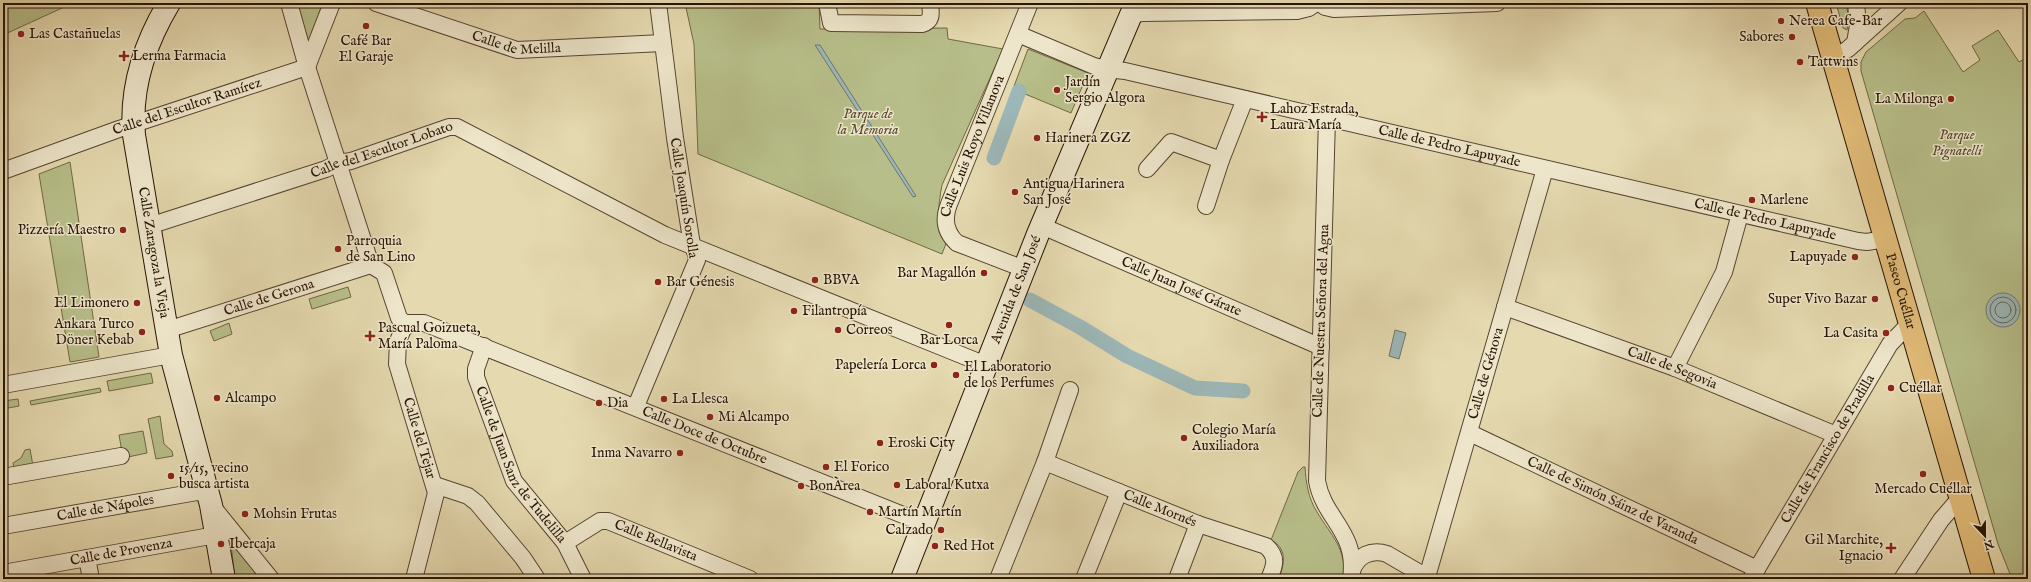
<svg xmlns="http://www.w3.org/2000/svg" width="2031" height="582" font-family="'IM FELL English',serif">
  <rect width="100%" height="100%" fill="#e5d9af"/>
  <filter id="stains"><feTurbulence type="fractalNoise" baseFrequency=".005" numOctaves="4"/><feColorMatrix values="0 0 0 0 .2 0 0 0 0 .09 0 0 0 0 .02 0 0 0 .5 -.17"/></filter>
  <radialGradient id="worn" r=".72"><stop offset=".6" stop-color="#630" stop-opacity="0"/><stop offset="1" stop-color="#630" stop-opacity=".3"/></radialGradient>
  <!-- green -->
  <g fill="#b7be89" stroke="#706846">
    <polygon points="3,3 73,3 3,35"/>
    <polygon points="296,3 316,3 322,5 308,48"/>
    <path d="M685 3H819L820 29 947 28 948 39 1003 49 942 185C937 211 938 217 947 241L942 254 698 154 694 44Z"/>
    <polygon points="1836,3 1846,3 1849,20 1847,30 1843,28"/>
    <polygon points="1924,11 1963,72 1980,60 1972,46 1998,30 2019,62 2028,57 2028,579 2012,579 1998,544 1861,71 1861,62 1866,52 1905,19 1915,18"/>
    <polygon points="1028,49 1088,73 1071,113 1013,89"/>
    <polygon points="70,162 99,357 70,362 39,174"/>
    <polygon points="348,287 351,297 312,309 309,299"/>
    <polygon points="229,323 232,334 214,341 210,331"/>
    <polygon points="151,373 153,383 109,391 107,381"/>
    <polygon points="100,388 101,392 31,405 30,401"/>
    <polygon points="18,399 19,406 3,409 3,401"/>
    <polygon points="160,416 164,444 172,451 173,456 156,459 148,419"/>
    <polygon points="143,431 147,453 123,458 119,435"/>
    <polygon points="30,449 33,466 14,469 13,463 21,458 25,450"/>
    <path d="M1303 467H1305C1306 482 1308 498 1317 512 1332 537 1346 547 1344 579L1279 578C1285 563 1287 548 1271 540L1298 472Z"/>
    <polygon points="231,544 233,544 263,579 235,579"/>
  </g>
  <!-- water -->
  <g fill="#9cb7b7" stroke="#6e756f">
    <polygon points="815,45 820,45 916,196 913,197"/>
    <circle cx="2003" cy="310" r="17"/>
    <polygon points="1395,330 1406,333 1399,359 1389,356"/>
  </g>
  <g fill="none" stroke-linecap="round" stroke-linejoin="round">
    <!-- shore -->
    <g stroke="#62655e" stroke-width="1">
      <circle cx="2003" cy="310" r="13"/>
      <circle cx="2003" cy="310" r="8"/>
    </g>
    <!-- canal -->
    <g stroke="#9cb7b7" stroke-width="15">
      <polyline points="994,158 1019,91"/>
      <polyline points="1030,300 1080,327 1127,356 1195,388 1243,391"/>
    </g>
    <defs>
      <g id="minor">
        <polyline points="289,3 307,67 371,265"/>
        <path id="s1" d="M376 3 517 50 663 43"/>
        <path d="M827 3 831 23 922 24C933 21 931 13 930 3"/>
        <polyline points="1320,3 1325,7 1334,9 1497,3"/>
        <polyline points="1128,19 1132,15 1142,13 1297,11 1309,8 1316,3"/>
        <path id="s2" d="M1018 34 1094 66 1107 69 1125 71 1858 241 1867 242 1885 239"/>
        <polyline points="1855,43 1858,25 1856,3"/>
        <polyline points="1833,58 1848,49 1899,3"/>
        <path d="M1327 118 1317 481C1324 520 1358 531 1351 579"/>
        <polyline points="1147,169 1171,142 1221,160"/>
        <path id="s3" d="M3 171 119 129 307 67 332 3"/>
        <polyline points="1206,206 1221,160 1245,99"/>
        <path id="s4" d="M149 226 326 169 338 163 351 161 449 127H457L665 235 986 365"/>
        <path id="s5" d="M1042 226 1321 347"/>
        <path id="s6" d="M371 265 384 273 399 318 404 323H424L923 523"/>
        <path id="s7" d="M1024 269 957 243C945 232 943 219 949 204L1030 3"/>
        <path id="s8" d="M1505 307 1675 368 1836 435"/>
        <path id="s9" d="M410 324 403 329 398 341 397 364 436 493 414 579"/>
        <path id="s10" d="M167 330 371 265"/>
        <path id="s11" d="M484 346 476 369V377L514 481 565 543 583 579"/>
        <polyline points="1675,368 1724,272 1740,214"/>
        <polyline points="3,385 171,355"/>
        <polyline points="636,406 697,260 696,254 692,245 675,138 658,3"/>
        <path id="s12" d="M1470 433 1757 569"/>
        <path id="s13" d="M1045 462 1198 524 1266 546C1278 557 1275 565 1269 579"/>
        <polyline points="3,477 121,456"/>
        <polyline points="435,485 468,496 477,503 523,558 537,579"/>
        <polyline points="212,506 271,579"/>
        <path id="s14" d="M3 526 197 492 207 494"/>
        <path id="s15" d="M565 543 600 521H608L750 579"/>
        <polyline points="87,558 91,579"/>
        <path d="M1352 571C1357 555 1372 549 1387 554L1430 579"/>
        <path id="s16" d="M3 573 216 535"/>
        <path id="s17" d="M1427 577 1545 169"/>
        <polyline points="998,579 1045,462 1070,390"/>
        <polyline points="1084,579 1119,492"/>
        <polyline points="1177,579 1198,524"/>
        <path id="s18" d="M1751 579 1890 344 1910 323"/>
        <polyline points="1902,579 1941,520 1960,498"/>
      </g>
      <g id="secondary">
        <path id="s19" d="M169 3C145 43 130 88 134 135L171 355 211 505 224 579"/>
        <path id="s20" d="M902 579 1038 234 1136 3"/>
      </g>
      <g id="primary">
        <path id="s21" d="M1817 3 1984 579"/>
      </g>
    </defs>
    <!-- minor casing -->
    <use href="#minor" stroke="#57442f" stroke-width="18"/>
    <!-- secondary casing -->
    <use href="#secondary" stroke="#281304" stroke-width="24"/>
    <!-- primary casing -->
    <use href="#primary" stroke="#281304" stroke-width="24"/>
    <!-- minor -->
    <use href="#minor" stroke="#eee6cb" stroke-width="16"/>
    <!-- secondary -->
    <use href="#secondary" stroke="#eee6cb" stroke-width="22"/>
    <!-- primary -->
    <use href="#primary" stroke="#e2bc78" stroke-width="22"/>
  </g>
  <!-- markers -->
  <g fill="#8f2418" stroke="#eee6cb" stroke-width="1.5">
    <circle cx="1781" cy="21" r="4"/>
    <circle cx="366" cy="26" r="4"/>
    <circle cx="21" cy="34" r="4"/>
    <circle cx="1792" cy="37" r="4"/>
    <path d="M122 50h4v4h4v4h-4v4h-4v-4h-4v-4h4z"/>
    <circle cx="1800" cy="62" r="4"/>
    <circle cx="1057" cy="90" r="4"/>
    <circle cx="1951" cy="99" r="4"/>
    <path d="M1260 111h4v4h4v4h-4v4h-4v-4h-4v-4h4z"/>
    <circle cx="1037" cy="138" r="4"/>
    <circle cx="1015" cy="192" r="4"/>
    <circle cx="1752" cy="200" r="4"/>
    <circle cx="123" cy="230" r="4"/>
    <circle cx="338" cy="249" r="4"/>
    <circle cx="1855" cy="257" r="4"/>
    <circle cx="984" cy="273" r="4"/>
    <circle cx="815" cy="280" r="4"/>
    <circle cx="658" cy="282" r="4"/>
    <circle cx="1875" cy="299" r="4"/>
    <circle cx="137" cy="303" r="4"/>
    <circle cx="794" cy="311" r="4"/>
    <circle cx="949" cy="325" r="4"/>
    <circle cx="838" cy="330" r="4"/>
    <circle cx="142" cy="332" r="4"/>
    <circle cx="1886" cy="333" r="4"/>
    <path d="M368 330h4v4h4v4h-4v4h-4v-4h-4v-4h4z"/>
    <circle cx="934" cy="365" r="4"/>
    <circle cx="956" cy="375" r="4"/>
    <circle cx="1891" cy="388" r="4"/>
    <circle cx="217" cy="398" r="4"/>
    <circle cx="664" cy="399" r="4"/>
    <circle cx="599" cy="403" r="4"/>
    <circle cx="710" cy="417" r="4"/>
    <circle cx="1184" cy="438" r="4"/>
    <circle cx="880" cy="443" r="4"/>
    <circle cx="680" cy="453" r="4"/>
    <circle cx="826" cy="467" r="4"/>
    <circle cx="1923" cy="474" r="4"/>
    <circle cx="171" cy="476" r="4"/>
    <circle cx="897" cy="485" r="4"/>
    <circle cx="801" cy="486" r="4"/>
    <circle cx="870" cy="512" r="4"/>
    <circle cx="245" cy="514" r="4"/>
    <circle cx="941" cy="530" r="4"/>
    <circle cx="221" cy="544" r="4"/>
    <circle cx="935" cy="546" r="4"/>
    <path d="M1889 542h4v4h4v4h-4v4h-4v-4h-4v-4h4z"/>
  </g>
  <g text-anchor="middle" dominant-baseline="central" stroke-width="3" stroke-linejoin="round" paint-order="stroke">
    <!-- poi labels -->
    <g font-size="14" fill="#281304" stroke="#eee6cb" text-anchor="start">
      <text x="1789" y="21">Nerea Cafe-Bar</text>
      <text x="29" y="34">Las Castañuelas</text>
      <text x="1784" y="37" text-anchor="end">Sabores</text>
      <text x="366" y="41" text-anchor="middle">Café Bar<tspan x="366" dy="16">El Garaje</tspan></text>
      <text x="132" y="56">Lerma Farmacia</text>
      <text x="1808" y="62">Tattwins</text>
      <text x="1065" y="82">Jardín<tspan x="1065" dy="16">Sergio Algora</tspan></text>
      <text x="1943" y="99" text-anchor="end">La Milonga</text>
      <text x="1270" y="109">Lahoz Estrada,<tspan x="1270" dy="16">Laura María</tspan></text>
      <text x="1045" y="138">Harinera ZGZ</text>
      <text x="1023" y="184">Antigua Harinera<tspan x="1023" dy="16">San José</tspan></text>
      <text x="1760" y="200">Marlene</text>
      <text x="115" y="230" text-anchor="end">Pizzería Maestro</text>
      <text x="346" y="241">Parroquia<tspan x="346" dy="16">de San Lino</tspan></text>
      <text x="1847" y="257" text-anchor="end">Lapuyade</text>
      <text x="976" y="273" text-anchor="end">Bar Magallón</text>
      <text x="823" y="280">BBVA</text>
      <text x="666" y="282">Bar Génesis</text>
      <text x="1867" y="299" text-anchor="end">Super Vivo Bazar</text>
      <text x="129" y="303" text-anchor="end">El Limonero</text>
      <text x="802" y="311">Filantropía</text>
      <text x="134" y="324" text-anchor="end">Ankara Turco<tspan x="134" dy="16">Döner Kebab</tspan></text>
      <text x="378" y="328">Pascual Goizueta,<tspan x="378" dy="16">María Paloma</tspan></text>
      <text x="846" y="330">Correos</text>
      <text x="1878" y="333" text-anchor="end">La Casita</text>
      <text x="949" y="340" text-anchor="middle">Bar Lorca</text>
      <text x="926" y="365" text-anchor="end">Papelería Lorca</text>
      <text x="964" y="367">El Laboratorio<tspan x="964" dy="16">de los Perfumes</tspan></text>
      <text x="1899" y="388">Cuéllar</text>
      <text x="225" y="398">Alcampo</text>
      <text x="672" y="399">La Llesca</text>
      <text x="607" y="403">Dia</text>
      <text x="718" y="417">Mi Alcampo</text>
      <text x="1192" y="430">Colegio María<tspan x="1192" dy="16">Auxiliadora</tspan></text>
      <text x="888" y="443">Eroski City</text>
      <text x="672" y="453" text-anchor="end">Inma Navarro</text>
      <text x="834" y="467">El Forico</text>
      <text x="179" y="468">15/15, vecino<tspan x="179" dy="16">busca artista</tspan></text>
      <text x="905" y="485">Laboral Kutxa</text>
      <text x="809" y="486">BonÀrea</text>
      <text x="1923" y="489" text-anchor="middle">Mercado Cuéllar</text>
      <text x="878" y="512">Martín Martín</text>
      <text x="253" y="514">Mohsin Frutas</text>
      <text x="933" y="530" text-anchor="end">Calzado</text>
      <text x="1883" y="540" text-anchor="end">Gil Marchite,<tspan x="1883" dy="16">Ignacio</tspan></text>
      <text x="229" y="544">Ibercaja</text>
      <text x="943" y="546">Red Hot</text>
    </g>
    <!-- street labels -->
    <g font-size="14" fill="#281304" stroke="#eee6cb">
      <text stroke="none"><textPath href="#s1" startOffset="147">Calle de Melilla</textPath></text>
      <text stroke="none"><textPath href="#s3" startOffset="195">Calle del Escultor Ramírez</textPath></text>
      <text stroke="none"><textPath href="#s7" startOffset="177">Calle Luis Royo Villanova</textPath></text>
      <text stroke="none"><textPath href="#s2" startOffset="447">Calle de Pedro Lapuyade</textPath></text>
      <text stroke="none"><textPath href="#s4" startOffset="245">Calle del Escultor Lobato</textPath></text>
      <text transform="translate(684 198) rotate(81)">Calle Joaquín Sorolla</text>
      <text stroke="none"><textPath href="#s2" startOffset="771">Calle de Pedro Lapuyade</textPath></text>
      <text stroke="none"><textPath href="#s19" startOffset="258">Calle Zaragoza la Vieja</textPath></text>
      <text stroke="none"><textPath href="#s5" startOffset="152">Calle Juan José Gárate</textPath></text>
      <text stroke="none"><textPath href="#s20" startOffset="311">Avenida de San José</textPath></text>
      <text stroke="none"><textPath href="#s21" startOffset="300">Paseo Cuéllar</textPath></text>
      <text stroke="none"><textPath href="#s10" startOffset="107">Calle de Gerona</textPath></text>
      <text transform="translate(1321 321) rotate(-88)">Calle de Nuestra Señora del Agua</text>
      <text stroke="none"><textPath href="#s8" startOffset="178">Calle de Segovia</textPath></text>
      <text stroke="none"><textPath href="#s17" startOffset="212">Calle de Génova</textPath></text>
      <text stroke="none"><textPath href="#s6" startOffset="392">Calle Doce de Octubre</textPath></text>
      <text stroke="none"><textPath href="#s9" startOffset="122">Calle del Tejar</textPath></text>
      <text stroke="none"><textPath href="#s18" startOffset="151">Calle de Francisco de Pradilla</textPath></text>
      <text stroke="none"><textPath href="#s11" startOffset="132">Calle de Juan Sanz de Tudelilla</textPath></text>
      <text stroke="none"><textPath href="#s12" startOffset="158">Calle de Simón Sáinz de Varanda</textPath></text>
      <text stroke="none"><textPath href="#s13" startOffset="124">Calle Mornés</textPath></text>
      <text stroke="none"><textPath href="#s14" startOffset="104">Calle de Nápoles</textPath></text>
      <text stroke="none"><textPath href="#s15" startOffset="101">Calle Bellavista</textPath></text>
      <text stroke="none"><textPath href="#s16" startOffset="120">Calle de Provenza</textPath></text>
    </g>
    <!-- park labels -->
    <g font-size="14" font-style="italic" fill="#53462c" stroke="#eee6cb">
      <text x="868" y="114">Parque de<tspan x="868" dy="16">la Memoria</tspan></text>
      <text x="1957" y="135">Parque<tspan x="1957" dy="16">Pignatelli</tspan></text>
    </g>
  </g>
  <!-- margin -->
  <rect width="2031" height="582" fill="none" stroke="#e5d9af" stroke-width="16"/>
  <rect x="4" y="4" width="2023" height="574" fill="none" stroke="#281304" stroke-width="2"/>
  <rect x="8" y="8" width="2015" height="566" fill="none" stroke="#281304"/>
  <!-- north arrow -->
  <g transform="translate(1985 536) rotate(158)" stroke="#eee6cb" stroke-width="3" paint-order="stroke">
  <path d="M0-3L7 15L0 10L-7 15Z" fill="#281304"/>
  <text y="-6" font-size="11" font-weight="bold" text-anchor="middle" fill="#281304">N</text>
  </g>
  <rect width="100%" height="100%" filter="url(#stains)"/>
  <rect width="100%" height="100%" fill="url(#worn)"/>
</svg>
